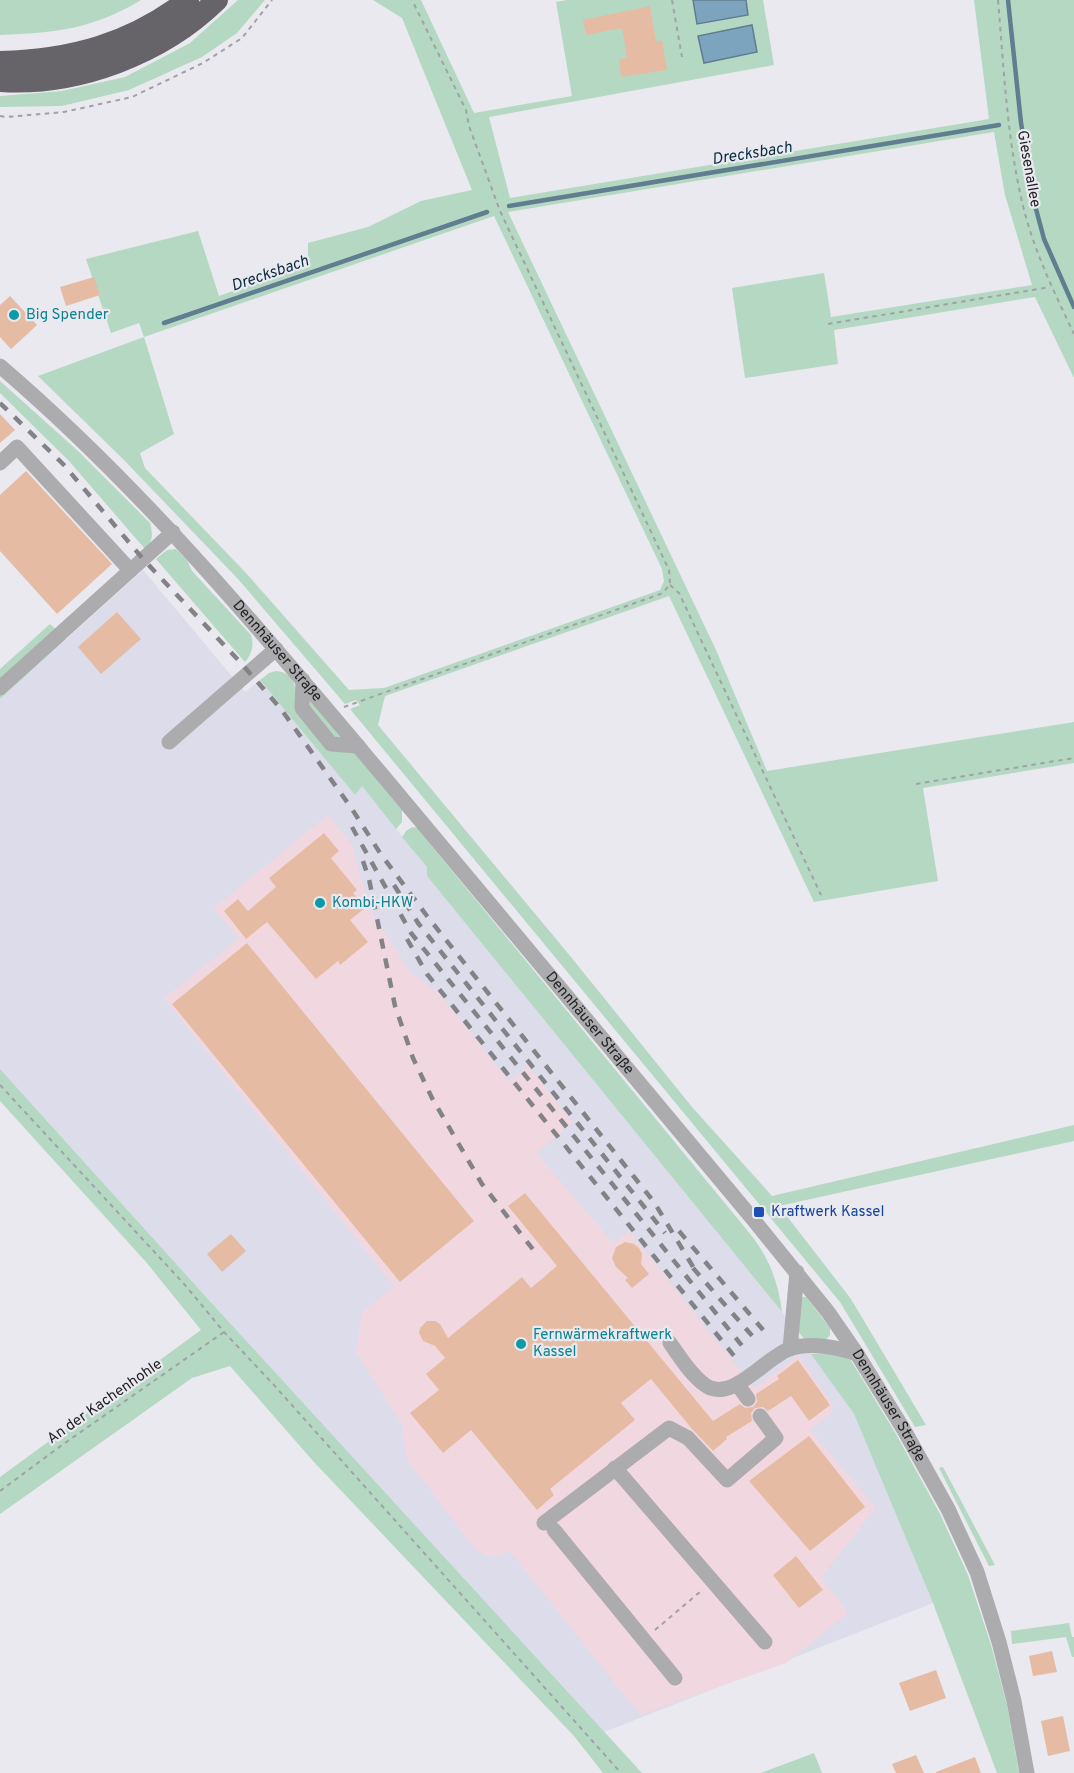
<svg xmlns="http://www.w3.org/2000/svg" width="1074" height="1773" font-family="Overpass,sans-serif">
  <rect width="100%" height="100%" fill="#e9e9ef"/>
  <!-- built -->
  <polygon fill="#dcdceb" points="143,570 245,692 260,680 355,795 361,785 427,867 427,876 782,1312 854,1414 933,1603 604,1732 207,1298 0,1069 0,699"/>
  <!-- industrial -->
  <polygon fill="#f1d8e0" points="328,815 351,844 370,910 411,973 440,994 509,1082 528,1066 573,1123 536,1153 613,1243 629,1231 754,1388 799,1356 833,1405 832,1413 810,1430 876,1508 821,1577 848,1613 786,1663 640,1715 510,1551 498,1556 487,1556 475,1549 408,1461 405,1450 403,1426 356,1352 362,1312 394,1286 164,998 239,939 214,908"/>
  <!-- green -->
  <g fill="#b5d8c3" fill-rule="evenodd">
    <path d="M0 0H141C93 29 55 33 0 35Z"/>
    <polygon points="238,0 265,0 237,33 202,57 129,90 62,106 0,107 0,96 62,91 125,77 190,43"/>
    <path d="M373 0H421L474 113 572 96 556 2 567 0H763L774 65 489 117 510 198 989 119 974 0H1074V378L1035 297 834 330 838 364 745 378 732 288 824 273 831 317 1032 285 1005 195 994 132 508 212 716 650 767 771 1074 722V763L923 788 938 881 814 902 669 596 385 696 378 725 571 957 692 1107 772 1196 1074 1125V1141L779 1206 851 1299 926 1425 915 1427 840 1302 350 709 360 705 356 700 345 704 238 579 124 460 38 376 144 337 139 323 111 333 86 259 198 231 219 296 308 264V243L368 227 421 201 472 190 402 18ZM494 216 662 569 664 581 660 590 384 688 349 690 246 573 145 468 140 453 174 434 144 337Z"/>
    <path d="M0 381 78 451 150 523C153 535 153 541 145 549L69 461 0 393Z"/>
    <path d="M176 549 187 560 192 571 251 635C254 645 252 654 245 662L156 559 167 550Z"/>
    <polygon points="50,624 66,639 0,699 0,669"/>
    <path d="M276 671C298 673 296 693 297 710L353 751 402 810V822L396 829 362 786 355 795 260 680 269 673Z"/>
    <polygon points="310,700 342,738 331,738 309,712"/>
    <path d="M412 827 419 828 421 833 751 1235C769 1258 779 1284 782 1312L427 876V867L402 837 406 831Z"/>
    <polygon points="0,1069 207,1298 642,1773 603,1773 574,1736 313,1461 230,1366 192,1378 0,1514 0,1477 201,1330 146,1262 0,1101"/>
    <polygon points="802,1297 806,1297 830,1328 830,1335 824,1342 806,1341 797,1330"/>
    <polygon points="836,1353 850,1359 896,1434 940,1514 968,1575 991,1645 1007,1705 1019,1773 997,1773 933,1603 854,1414 811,1354"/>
    <polygon points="943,1467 995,1565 989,1566 939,1468"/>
    <polygon points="1069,1623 1072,1637 1074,1637 1074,1657 1072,1657 1066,1637 1012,1644 1011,1631"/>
    <polygon points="814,1753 822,1773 761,1773"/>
  </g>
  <!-- water -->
  <g fill="#7ca4be" stroke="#617d90" stroke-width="1.5">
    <polygon points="693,0 746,0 748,15 697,24"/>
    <polygon points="752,25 757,52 704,63 698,36"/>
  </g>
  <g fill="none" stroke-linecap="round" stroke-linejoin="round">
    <!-- stream -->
    <g stroke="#617d90" stroke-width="4.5">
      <polyline points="1008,0 1021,123 1036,209 1044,239 1074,307"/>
      <polyline points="509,206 999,125"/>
      <polyline points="164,323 487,212"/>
    </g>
  </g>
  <!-- building -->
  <g fill="#e5bca3">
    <polygon points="650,6 656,41 662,40 667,70 621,77 619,59 627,58 622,28 586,35 583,20"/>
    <polygon points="94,277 100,295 66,306 60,287"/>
    <polygon points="10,296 37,325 11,349 0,337 0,305"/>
    <polygon points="0,414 15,430 0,443"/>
    <polygon points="26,471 112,564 57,614 0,551 0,495"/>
    <polygon points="117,612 141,639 101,674 78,647"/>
    <polygon points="324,833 339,851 331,858 357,890 353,893 365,908 350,920 368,942 340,965 338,961 316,979 267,922 246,939 224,911 238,899 248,911 276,887 269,878"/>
    <polygon points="247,943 474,1221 400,1282 172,1004"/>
    <polygon points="525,1193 713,1421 740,1404 745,1408 753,1407 757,1402 756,1394 779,1379 777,1376 798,1360 830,1405 809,1421 791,1396 768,1411 763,1407 755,1408 751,1413 752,1421 726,1437 727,1439 713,1451 692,1429 651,1379 621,1403 635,1420 550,1489 554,1495 537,1510 471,1430 443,1453 410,1413 439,1390 426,1374 445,1358 435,1346 423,1341 419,1333 420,1328 427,1321 435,1321 440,1324 448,1338 522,1277 531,1288 557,1266 508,1206"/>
    <polygon points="231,1234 246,1251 222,1272 207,1254"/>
    <polygon points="625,1242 634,1244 639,1248 642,1254 641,1264 649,1274 632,1288 625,1280 628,1278 616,1267 612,1258 616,1247"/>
    <polygon points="809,1436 865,1507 810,1551 749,1481"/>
    <polygon points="796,1556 823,1590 799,1608 773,1575"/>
    <polygon points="1052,1651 1057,1672 1033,1676 1029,1656"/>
    <polygon points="936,1670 946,1698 910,1711 899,1683"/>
    <polygon points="1063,1716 1070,1751 1048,1756 1041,1721"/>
    <polygon points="916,1755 924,1773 896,1773 892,1764"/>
    <polygon points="975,1757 981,1773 936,1773 936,1772"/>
  </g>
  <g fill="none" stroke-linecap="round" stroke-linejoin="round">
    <!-- path -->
    <g stroke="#a1a1a6" stroke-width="2" stroke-dasharray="4.5 4.5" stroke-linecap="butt">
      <polyline points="672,0 682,57"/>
      <path d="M998 0C1004 70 1007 142 1024 210 1035 253 1055 294 1074 334"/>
      <polyline points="0,116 7,117 64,112 132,97 203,63 242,38 272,0"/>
      <polyline points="828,324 1050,287"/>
      <polyline points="670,585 679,593 821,895"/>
      <polyline points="344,707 663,593 670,584 669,570 500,211 469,126 466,110 412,0"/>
      <polyline points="916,784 1074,758"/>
      <polyline points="0,1085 185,1285 224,1332 273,1384 621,1773"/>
      <polyline points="0,1491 62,1445 224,1332"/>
      <polyline points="655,1630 701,1591"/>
    </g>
    <!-- minor -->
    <g stroke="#acabad" stroke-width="15">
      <path id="s1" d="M0 366C145 490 267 638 389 783 510 928 631 1073 752 1218L828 1312 857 1354 904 1430 948 1509 977 1572 999 1642 1014 1701 1027 1773"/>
      <polyline points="0,463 17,447 130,570"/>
      <polyline points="303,680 302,708 331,744 358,746"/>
      <polyline points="0,688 173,532"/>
      <polyline points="169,742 276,649"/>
      <path d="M670 1343C680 1357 691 1375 705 1385 731 1404 765 1358 789 1349 809 1342 838 1347 857 1354"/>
      <polyline points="790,1349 797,1272"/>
      <polyline points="737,1384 748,1399"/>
      <polyline points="615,1468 765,1642"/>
      <polyline points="544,1523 669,1428 688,1438 727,1480 776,1438 760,1416"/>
      <polyline points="554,1530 675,1678"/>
    </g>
    <!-- highway -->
    <g stroke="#666369" stroke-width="22">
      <path d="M0 62C72 60 131 44 188 0"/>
      <path d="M0 81C77 86 162 54 217 0"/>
    </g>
    <!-- rail -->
    <g stroke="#838387" stroke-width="4.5" stroke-dasharray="10 10" stroke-linecap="butt">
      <polyline points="0,403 64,465 143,559 241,663 281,709 352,809 380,853 427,916 654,1202 698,1275"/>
      <polyline points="352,827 411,933 743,1347"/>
      <polyline points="363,861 369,879 395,1006 413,1058 432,1098 482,1184 535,1252"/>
      <polyline points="394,885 418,923 665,1233"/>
      <polyline points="407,939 427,974 735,1357"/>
      <polyline points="679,1231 764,1331"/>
      <polyline points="693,1268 754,1338"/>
    </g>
  </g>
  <!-- markers -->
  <g fill="#0f9aa8" stroke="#e9e9ef" stroke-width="2">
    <circle cx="14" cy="315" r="6"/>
    <circle cx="320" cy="903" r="6"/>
    <circle cx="521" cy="1344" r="6"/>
  </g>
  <rect fill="#1a4fb4" stroke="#e9e9ef" stroke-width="2" x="753" y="1206" width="12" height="12" rx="3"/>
  <g text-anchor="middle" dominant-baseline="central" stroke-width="4.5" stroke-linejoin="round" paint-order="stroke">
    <!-- street labels -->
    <g font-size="15" fill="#222225" stroke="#e9e9ef">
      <text transform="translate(1028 169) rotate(80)">Giesenallee</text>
      <text stroke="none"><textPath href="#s1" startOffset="398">Dennhäuser Straße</textPath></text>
      <text stroke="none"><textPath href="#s1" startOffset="884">Dennhäuser Straße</textPath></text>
      <text transform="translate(105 1402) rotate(-35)">An der Kachenhohle</text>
      <text stroke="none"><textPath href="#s1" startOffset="1370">Dennhäuser Straße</textPath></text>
    </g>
    <!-- culture labels -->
    <g font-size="15" fill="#0d838f" stroke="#e9e9ef" text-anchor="start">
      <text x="26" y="315">Big Spender</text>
      <text x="332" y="903">Kombi-HKW</text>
      <text x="533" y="1335">Fernwärmekraftwerk<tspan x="533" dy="17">Kassel</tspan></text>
    </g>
    <!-- transit labels -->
    <g font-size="15" fill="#164399" stroke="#e9e9ef" text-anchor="start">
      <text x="771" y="1212">Kraftwerk Kassel</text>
    </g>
    <!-- water labels -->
    <g font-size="16" font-style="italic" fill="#0a2c40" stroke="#e9e9ef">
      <text transform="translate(752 154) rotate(-9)">Drecksbach</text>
      <text transform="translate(270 274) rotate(-19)">Drecksbach</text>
    </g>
  </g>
</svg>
